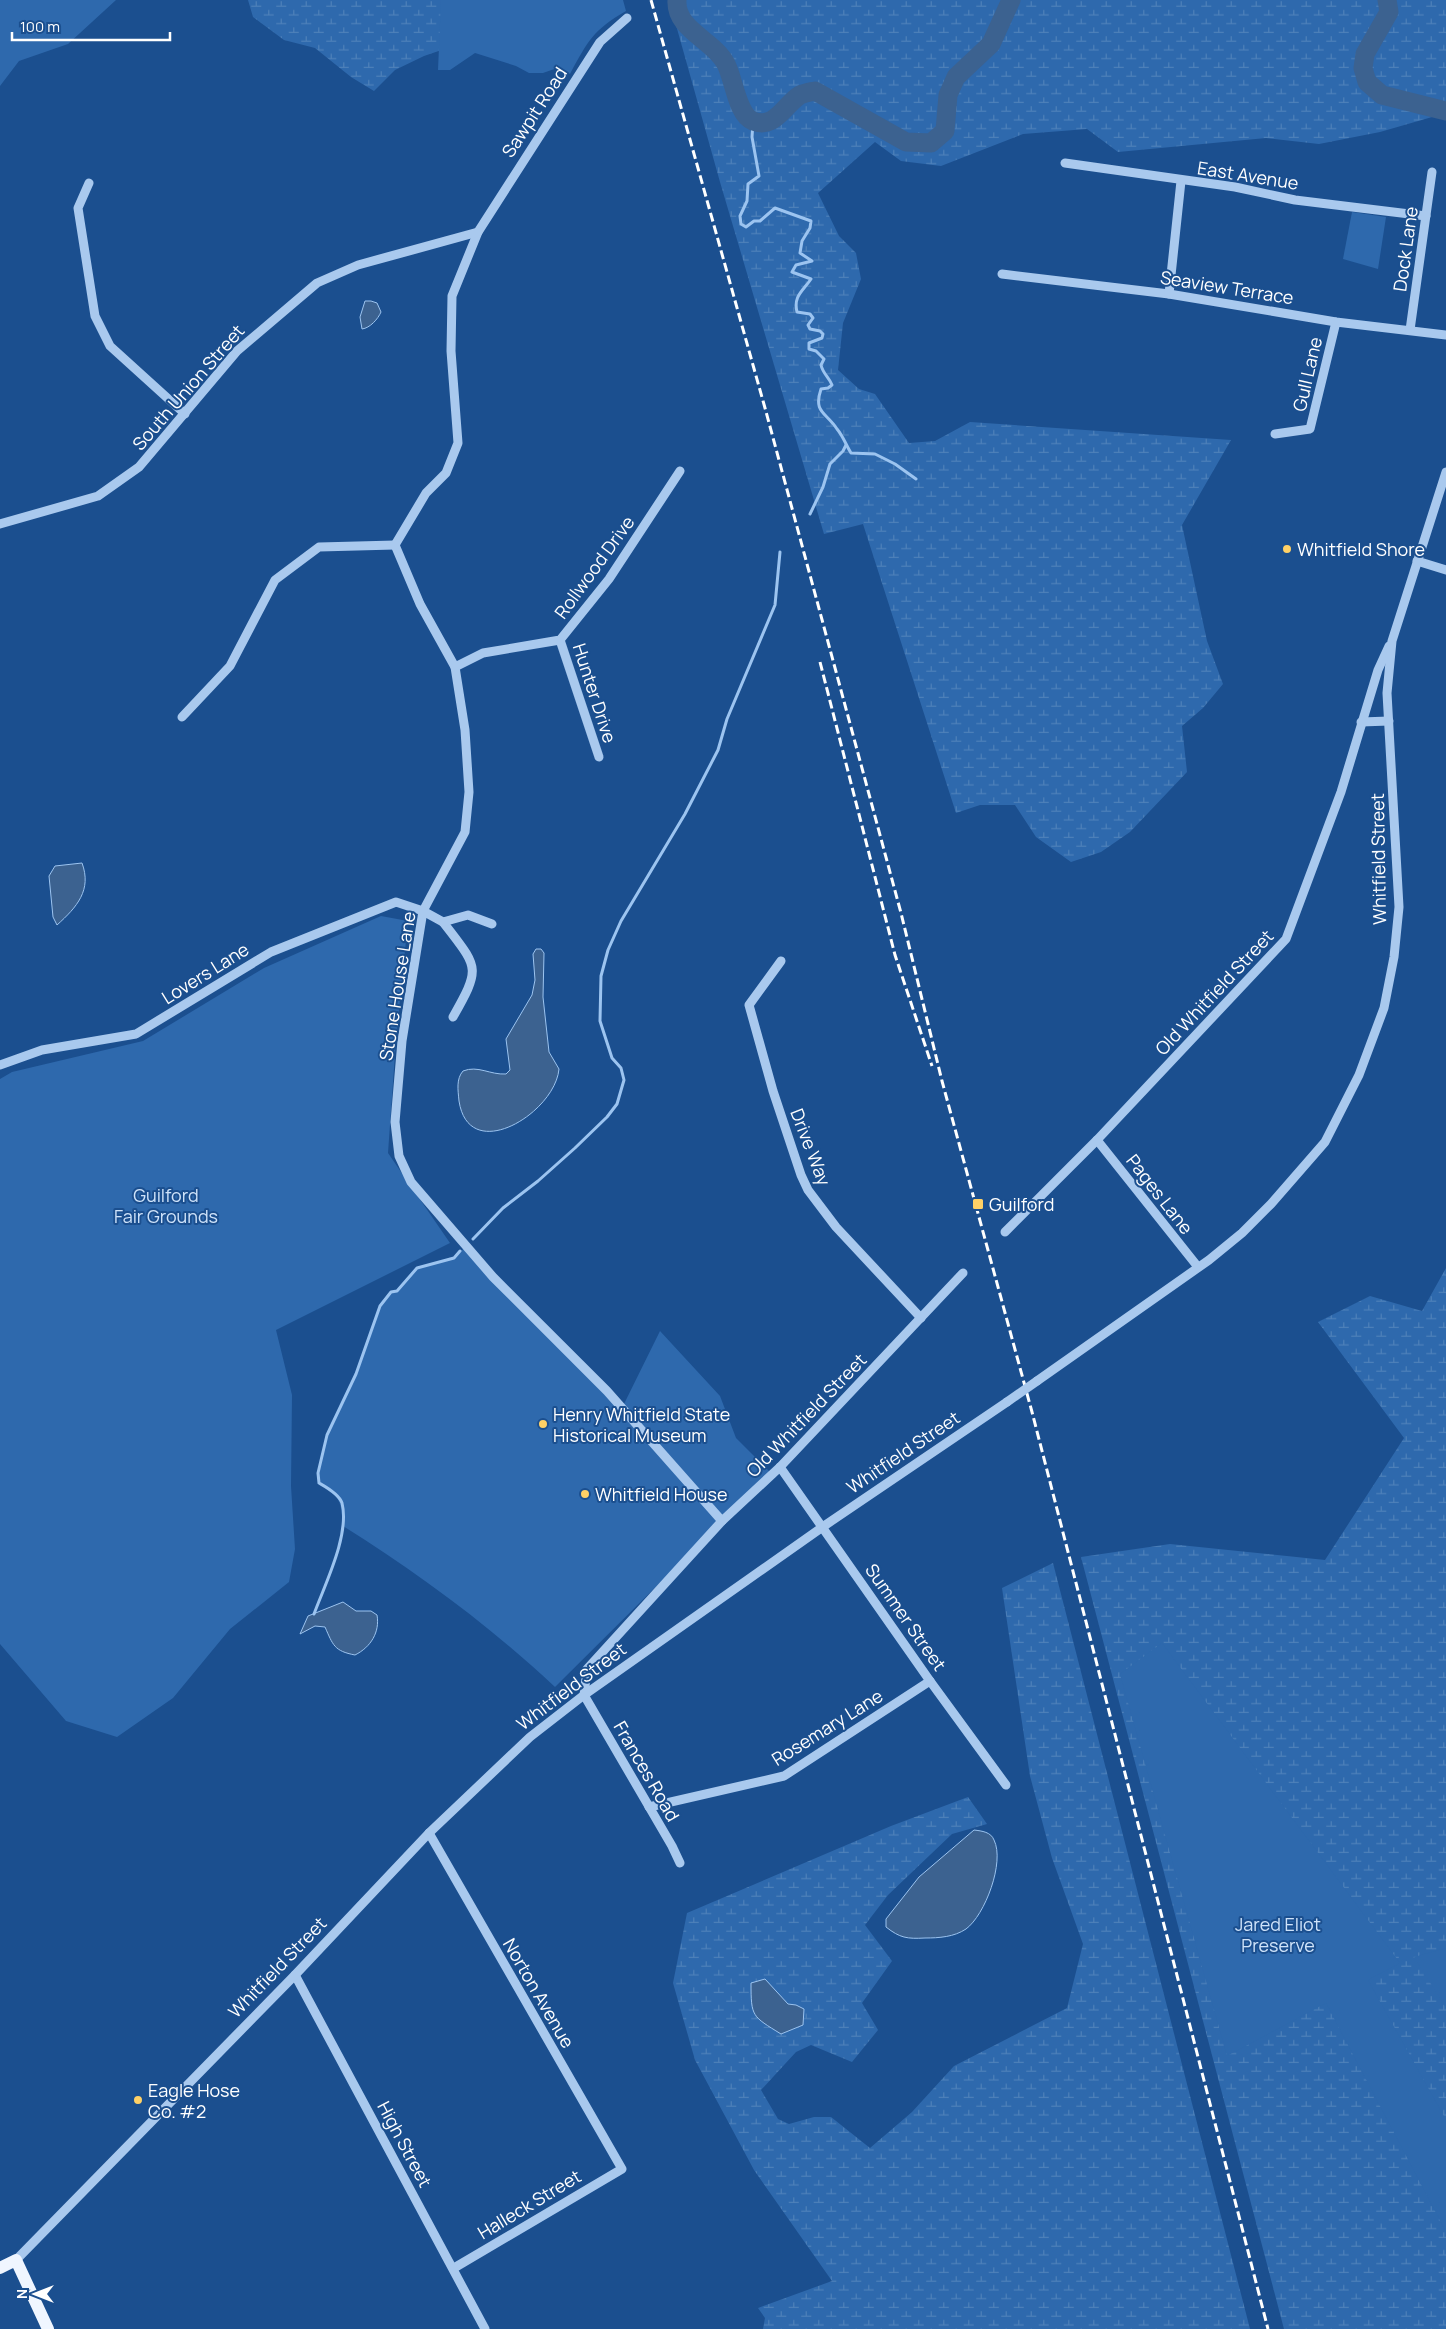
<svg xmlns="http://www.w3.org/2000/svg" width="1446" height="2329" font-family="Manrope,sans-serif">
  <defs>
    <pattern id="wetland-marsh" width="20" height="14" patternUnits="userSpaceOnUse" patternTransform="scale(1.25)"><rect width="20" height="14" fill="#2e69ad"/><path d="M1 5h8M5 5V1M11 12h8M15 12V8" fill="none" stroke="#4d80b9"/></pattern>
  </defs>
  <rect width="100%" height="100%" fill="#1b4f8f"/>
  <!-- wetland -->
  <g fill="url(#wetland-marsh)" fill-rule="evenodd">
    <polygon points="248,0 622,0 462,43 424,56 395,70 374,91 351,77 315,48 284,40 253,17"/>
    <polygon points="669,0 1446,0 1446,113 1380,132 1319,144 1266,138 1118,152 1087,129 1023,134 941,166 901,161 875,142 818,193 839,236 856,253 861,279 843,323 838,370 859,389 875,394 909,443 935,441 970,422 1231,440 1182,525 1207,641 1223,684 1203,708 1182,726 1187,772 1130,832 1101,852 1071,862 1036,837 1015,805 980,805 956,813 863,524 824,534 720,182"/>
    <polygon points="1446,1268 1446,2329 1284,2329 1081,1557 1170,1544 1325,1560 1404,1438 1318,1322 1370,1296 1422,1311"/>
    <path d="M1053 1563 1250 2329H763L765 2318 758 2308 832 2281 754 2170 695 2060 673 1983 687 1913 891 1826 968 1797 987 1824 952 1834 888 1895 865 1925 892 1961 862 2003 878 2030 852 2062 811 2045 796 2052 761 2090 778 2119 789 2124 814 2117H831L870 2148 912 2112 954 2066 1067 2008 1083 1944 1052 1858 1030 1776 1002 1588ZM780 1996 788 2004 796 2005 803 2025 781 2034Z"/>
  </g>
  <!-- green -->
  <g fill="#2e69ad">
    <polygon points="0,0 116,0 68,44 19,61 0,86"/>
    <path d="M441 0H623L626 11C593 30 588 41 570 74L560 67 543 73H529L516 66 475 53 450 70H438Z"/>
    <polygon points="1352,212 1386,217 1378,269 1343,259"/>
    <polygon points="381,916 408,921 396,1040 388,1153 450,1243 276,1330 292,1395 291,1486 295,1549 289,1582 230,1629 173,1698 117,1737 66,1721 0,1644 0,1079 12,1072 143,1041 264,968"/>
    <path d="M466 1246 622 1408 660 1331 720 1396 736 1438 772 1474 722 1521 555 1687C490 1626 418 1573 343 1526 341 1501 341 1497 319 1483L318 1473 327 1435 356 1374 380 1306 391 1292 397 1290 417 1268 454 1258Z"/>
    <polygon points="1162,1643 1400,1963 1368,1980 1446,2120 1446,2232 1326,2003 1227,2056 1120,1674"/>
    <polygon points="1446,1948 1446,2008 1414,1957"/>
  </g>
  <!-- water -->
  <g fill="#3c6290" stroke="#9cc4f0">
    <path d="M365 301H371L377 303 381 312C378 319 370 328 362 329L360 317Z"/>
    <path d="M82 863C92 890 77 907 57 925L53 917 49 876 55 866Z"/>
    <path d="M536 949H541L544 953 543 997 549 1052 559 1069C555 1113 469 1166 459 1101 458 1090 456 1079 463 1071 478 1065 490 1075 506 1074L510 1070 506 1039 532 995 535 980 533 954Z"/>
    <path d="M343 1602 356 1611H371L377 1615C380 1632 371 1647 355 1655 334 1651 333 1645 325 1627L315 1626 300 1634 308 1616Z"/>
    <path d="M974 1830C982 1831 991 1832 994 1840 1005 1862 985 1915 966 1929 954 1937 939 1938 925 1938 907 1939 900 1938 886 1927V1919L919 1877Z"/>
    <path d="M765 1979 788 2004 796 2005 804 2009 803 2025 781 2034C752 2016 751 2017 751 1983Z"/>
  </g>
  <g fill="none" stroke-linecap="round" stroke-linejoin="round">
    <!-- stream -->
    <g stroke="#9cc4f0" stroke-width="3">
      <path d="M753 122 752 137 759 176 748 184 747 201 740 216 741 224 746 227 754 221H760L775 208 811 221 810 228 802 241 800 253 812 261 796 265 792 272 811 279C803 291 793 296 797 312L810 314 813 318 808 325 810 329 820 331 823 334 822 338 809 343V349L816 351 824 359 821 365C823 374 829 377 832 385L828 388 821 389C813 413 826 412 837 429 843 436 846 445 851 453L875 454 895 464 916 479"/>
      <polyline points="810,514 823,487 830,464 843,451 846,445"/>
      <polyline points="473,1239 503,1208 538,1181 575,1148 607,1117 617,1104 624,1080 621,1068 612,1058 600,1021 601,976 608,950 621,921 685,814 718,750 727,719 775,605 780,552"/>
      <path d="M314 1614C325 1584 350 1535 342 1503 339 1494 326 1487 319 1483L318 1473 327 1435 356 1374 380 1306 391 1292 397 1291 417 1268 454 1258 460 1251"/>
    </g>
    <!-- river -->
    <g stroke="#3c6290" stroke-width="19">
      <path d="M677 0C675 30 714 40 726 64 734 79 737 115 753 121 775 130 785 104 800 95 804 93 810 92 815 91L906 142 931 143 945 131 948 95 956 77 991 44 1011 0"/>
      <polyline points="1387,0 1389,12 1365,54 1363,68 1367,82 1382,95 1446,111"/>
    </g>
    <!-- minor -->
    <g stroke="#a9c9ee" stroke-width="9">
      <polyline points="627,18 600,42 478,232 452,296 451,351 458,443 446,473 426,493 395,545 420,604 455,667 465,730 469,792 465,832 423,911 402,1041 395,1122 399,1156 411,1182 493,1277 607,1391 722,1521"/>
      <polyline points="1065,163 1235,187 1295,200 1426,216"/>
      <polyline points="89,183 78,208 95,316 110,346 185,414"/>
      <polyline points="1002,274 1169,294 1336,322 1446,335"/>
      <polyline points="1169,294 1181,181"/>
      <polyline points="1410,330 1432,172"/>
      <polyline points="1275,434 1310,429 1336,322"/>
      <polyline points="0,524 98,496 139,467 237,351 317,283 358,265 478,232"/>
      <polyline points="1417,561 1446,570"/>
      <polyline points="560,640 599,757"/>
      <polyline points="455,667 483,653 560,640 609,579 680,471"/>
      <polyline points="182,717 230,666 275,580 319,547 395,545"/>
      <polyline points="1361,722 1389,721"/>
      <path d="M443 922C478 968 482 966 453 1017"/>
      <polyline points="781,961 749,1005 773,1091 801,1175 808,1190 836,1227 921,1318"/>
      <polyline points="0,1065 42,1050 136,1034 271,952 396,902 423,911 443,922 468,915 492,924"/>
      <polyline points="1097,1140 1198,1267"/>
      <polyline points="1005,1232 1097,1140 1286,939 1341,792 1378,670 1389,646"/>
      <polyline points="1037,1381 1209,1260 1242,1233 1271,1204 1325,1142 1359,1075 1384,1008 1394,957 1399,907 1387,693 1392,641 1446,472"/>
      <polyline points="780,1467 930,1681 1006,1785"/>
      <polyline points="649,1807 784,1776 930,1681"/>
      <polyline points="429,1833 622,2169 454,2268"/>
      <polyline points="680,1863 672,1846 584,1695 587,1669 722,1521 780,1467 963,1273"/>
      <polyline points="295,1975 485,2329"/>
      <polyline points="16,2260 295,1975 429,1833 530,1737 584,1695 824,1526 1007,1402"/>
    </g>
    <!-- major -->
    <polyline stroke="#f0f6ff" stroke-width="12" points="0,2268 16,2260 48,2329"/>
    <!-- rail -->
    <g stroke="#fff" stroke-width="3" stroke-dasharray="9 4" stroke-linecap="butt">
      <polyline points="651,0 765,408 901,913 942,1081 1032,1412 1268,2329"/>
      <polyline points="820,662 895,955 932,1066"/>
    </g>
    <!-- minor-bridge -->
    <polyline stroke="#a9c9ee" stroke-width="9" points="1007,1402 1037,1381"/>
  </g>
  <!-- markers -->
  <g fill="#ffd166" stroke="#1b4f8f" stroke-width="2">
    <circle cx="1287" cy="549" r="5"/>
    <rect x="972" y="1198" width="12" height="12" rx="2.5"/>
    <circle cx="543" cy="1424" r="5"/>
    <circle cx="585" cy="1494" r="5"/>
    <circle cx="138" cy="2100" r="5"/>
  </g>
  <g text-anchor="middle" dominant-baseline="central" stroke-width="4" stroke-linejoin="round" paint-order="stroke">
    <!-- street labels -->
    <g font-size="18" fill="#fff" stroke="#1b4f8f">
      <text transform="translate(534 112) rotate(-57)">Sawpit Road</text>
      <text transform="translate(1248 175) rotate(9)">East Avenue</text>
      <text transform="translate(1405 249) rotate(-82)">Dock Lane</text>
      <text transform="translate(1227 287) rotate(9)">Seaview Terrace</text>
      <text transform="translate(1307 374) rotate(-77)">Gull Lane</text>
      <text transform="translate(188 387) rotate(-49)">South Union Street</text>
      <text transform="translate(594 567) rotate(-54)">Rollwood Drive</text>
      <text transform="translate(595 693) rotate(72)">Hunter Drive</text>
      <text transform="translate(1378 859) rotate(-91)">Whitfield Street</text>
      <text transform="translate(205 973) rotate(-32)">Lovers Lane</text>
      <text transform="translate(397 986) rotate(-81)">Stone House Lane</text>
      <text transform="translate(1214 992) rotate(-47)">Old Whitfield Street</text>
      <text transform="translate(811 1147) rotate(69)">Drive Way</text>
      <text transform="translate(1160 1194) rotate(52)">Pages Lane</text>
      <text transform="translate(806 1415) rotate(-46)">Old Whitfield Street</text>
      <text transform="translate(903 1452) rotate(-34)">Whitfield Street</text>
      <text transform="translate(906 1617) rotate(55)">Summer Street</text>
      <text transform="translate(571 1686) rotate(-37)">Whitfield Street</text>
      <text transform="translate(827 1727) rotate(-32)">Rosemary Lane</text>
      <text transform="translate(647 1771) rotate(60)">Frances Road</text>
      <text transform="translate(277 1967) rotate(-46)">Whitfield Street</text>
      <text transform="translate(539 1993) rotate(60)">Norton Avenue</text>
      <text transform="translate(405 2144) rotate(62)">High Street</text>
      <text transform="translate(529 2204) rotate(-31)">Halleck Street</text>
    </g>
    <!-- poi labels -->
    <g font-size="18" fill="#fff" stroke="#1b4f8f" text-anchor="start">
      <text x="1297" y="549">Whitfield Shore</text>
      <text x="989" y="1204">Guilford</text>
      <text x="553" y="1414">Henry Whitfield State<tspan x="553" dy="21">Historical Museum</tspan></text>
      <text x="595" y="1494">Whitfield House</text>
      <text x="148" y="2090">Eagle Hose<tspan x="148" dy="21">Co. #2</tspan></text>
    </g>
    <!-- park labels -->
    <g font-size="18" fill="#cfe3fa" stroke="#1b4f8f">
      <text x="166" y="1195">Guilford<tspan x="166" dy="21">Fair Grounds</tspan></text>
      <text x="1278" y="1924">Jared Eliot<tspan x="1278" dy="21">Preserve</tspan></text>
    </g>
  </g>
  <!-- north arrow -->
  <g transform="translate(35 2294) rotate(270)" stroke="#1b4f8f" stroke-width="4" paint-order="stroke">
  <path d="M0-4L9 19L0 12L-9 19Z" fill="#ffffff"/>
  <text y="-8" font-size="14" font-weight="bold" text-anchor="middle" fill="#ffffff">N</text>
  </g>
  <!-- scale -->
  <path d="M12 32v8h158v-8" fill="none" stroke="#ffffff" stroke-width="2.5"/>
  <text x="20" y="32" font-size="15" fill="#ffffff" stroke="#1b4f8f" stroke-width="4" paint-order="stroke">100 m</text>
</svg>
